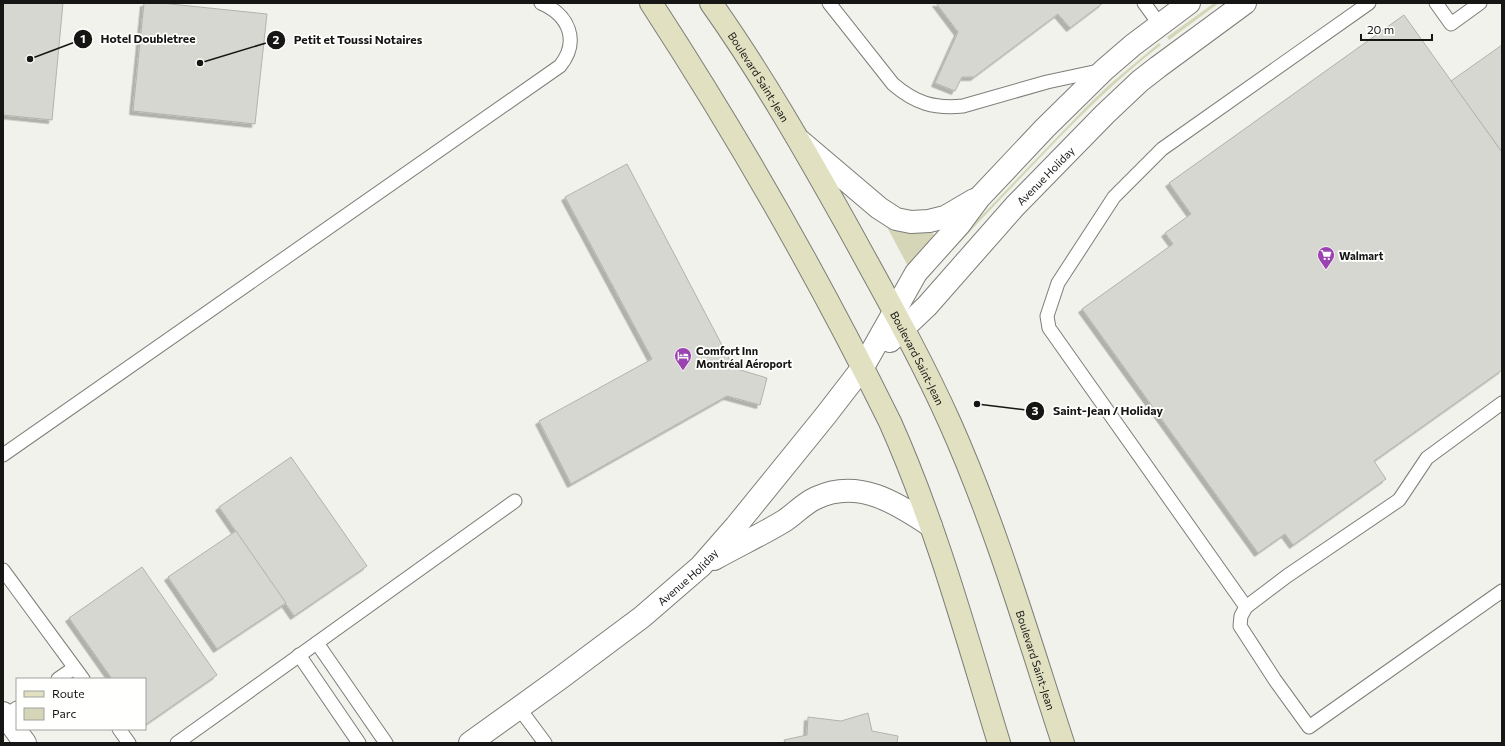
<svg xmlns="http://www.w3.org/2000/svg" width="1505" height="746" font-family="Commissioner,sans-serif">
  <defs>
    <filter id="shadow"><feDropShadow dx="-3.5" dy="3.5" stdDeviation="0" flood-color="#0004"/></filter>
  </defs>
  <rect width="100%" height="100%" fill="#f1f2eb"/>
  <!-- green -->
  <g fill="#d5d6b7">
    <polygon points="1214,3 1219,3 1169,40 1167,37"/>
    <path d="M1159 43 1161 45C1114 81 1074 122 1034 164 996 204 958 244 921 284L933 266 1088 105 1110 84Z"/>
    <polygon points="886,225 911,232 933,233 935,238 910,270"/>
  </g>
  <!-- building -->
  <g fill="#d7d7d1" stroke="#b3b3ad" filter="url(#shadow)">
    <polygon points="3,3 63,3 52,120 3,115"/>
    <polygon points="144,3 161,3 267,14 255,124 133,111"/>
    <polygon points="936,3 1103,3 1070,28 1058,14 974,77 962,77 955,91 935,83 958,32"/>
    <polygon points="1404,15 1502,152 1502,370 1374,461 1386,479 1293,545 1285,534 1258,553 1082,309 1173,244 1165,233 1191,214 1169,183"/>
    <polygon points="1502,45 1502,152 1451,81"/>
    <polygon points="627,164 734,368 767,378 760,405 727,396 571,484 539,421 652,359 565,197"/>
    <polygon points="291,457 367,566 294,616 219,507"/>
    <polygon points="236,531 286,603 217,649 168,577"/>
    <polygon points="142,567 217,675 145,725 145,679 112,679 69,618"/>
    <polygon points="868,713 872,731 898,736 897,743 785,743 784,740 807,735 808,717 841,721"/>
  </g>
  <g fill="none" stroke-linecap="round" stroke-linejoin="round">
    <defs>
      <g id="lane">
        <path d="M829 3 893 84C915 103 934 109 963 106L1047 82 1103 70"/>
        <polyline points="1144,3 1160,25"/>
        <polyline points="1436,3 1451,24 1480,3"/>
        <polyline points="1502,403 1427,458 1399,500 1287,576 1246,607 1241,616 1240,626 1275,680 1309,727 1502,591"/>
        <path d="M3 455 560 66C580 41 569 15 541 3"/>
        <polyline points="3,570 83,679"/>
        <polyline points="1246,607 1049,328 1047,316 1058,283 1114,197 1162,149 1369,3"/>
        <polyline points="317,643 386,743"/>
        <polyline points="299,655 359,743"/>
        <polyline points="58,679 74,668"/>
        <polyline points="519,708 545,743"/>
        <polyline points="5,716 17,708"/>
        <polyline points="119,729 129,743"/>
        <polyline points="177,743 515,501"/>
      </g>
      <g id="street">
        <polyline points="800,141 879,208 896,219 911,222 929,221 945,217 974,200"/>
        <path id="s1" d="M890 341 927 306 1015 206 1105 114 1140 81 1158 67 1245 3"/>
        <path d="M714 559C737 546 761 535 784 521 795 514 803 504 816 498 858 478 897 503 931 526"/>
        <polyline points="3,713 25,743"/>
        <path id="s2" d="M470 743 559 679 642 617 701 566 736 526 826 415 863 367 916 273 959 225 979 198 1045 128 1104 70 1133 45 1189 3"/>
      </g>
      <g id="secondary">
        <path d="M651 3C739 138 819 278 890 422 936 525 966 635 999 743"/>
        <path id="s3" d="M711 3C762 75 806 152 849 229 884 293 920 356 950 423 996 526 1028 636 1063 743"/>
      </g>
    </defs>
    <!-- lane casing -->
    <use href="#lane" stroke="#7d7e78" stroke-width="15"/>
    <!-- street casing -->
    <use href="#street" stroke="#7d7e78" stroke-width="24"/>
    <!-- secondary casing -->
    <use href="#secondary" stroke="#7d7e78" stroke-width="24"/>
    <!-- lane -->
    <use href="#lane" stroke="#fff" stroke-width="13"/>
    <!-- street -->
    <use href="#street" stroke="#fff" stroke-width="22"/>
    <!-- secondary -->
    <use href="#secondary" stroke="#e1e1c2" stroke-width="22"/>
  </g>
  <!-- icons -->
  <defs>
    <symbol id="supermarket-pin" viewBox="-11 -11 22 30"><path d="M0 17L-7.5 6A9.5 9.5 0 1 1 7.5 6Z" fill="#9b44b1" stroke="#fffffe"/><path d="M-6-5.5h2.5l.6 2H6L4.5 2H-2.5L-4.4-4H-6ZM-1.5 3.2a1.3 1.3 0 1 0 .1 0ZM3 3.2a1.3 1.3 0 1 0 .1 0Z" fill="#fff"/></symbol>
    <symbol id="hotel-pin" viewBox="-11 -11 22 30"><path d="M0 17L-7.5 6A9.5 9.5 0 1 1 7.5 6Z" fill="#9b44b1" stroke="#fffffe"/><path d="M-6-4.5h1.5V1H6V5H4.5V3h-9V5H-6ZM-4 0a1.8 1.8 0 1 1 3.6 0ZM.5 0V-2.5h3Q6-2.5 6 0Z" fill="#fff"/></symbol>
  </defs>
  <g fill-rule="evenodd">
    <use href="#supermarket-pin" x="1316" y="245" width="20" height="27"/>
    <use href="#hotel-pin" x="673" y="346" width="20" height="27"/>
  </g>
  <g text-anchor="middle" dominant-baseline="central" stroke-width="3.5" stroke-linejoin="round" paint-order="stroke">
    <!-- street labels -->
    <g font-size="11" fill="#161614" stroke="#fffffe">
      <text stroke="none"><textPath href="#s3" startOffset="88">Boulevard Saint-Jean</textPath></text>
      <text stroke="none"><textPath href="#s1" startOffset="227">Avenue Holiday</textPath></text>
      <text stroke="none"><textPath href="#s3" startOffset="411">Boulevard Saint-Jean</textPath></text>
      <text stroke="none"><textPath href="#s2" startOffset="274">Avenue Holiday</textPath></text>
      <text stroke="none"><textPath href="#s3" startOffset="736">Boulevard Saint-Jean</textPath></text>
    </g>
    <!-- poi labels -->
    <g font-size="11" font-weight="bold" fill="#161614" stroke="#fffffe" text-anchor="start">
      <text x="1339" y="255">Walmart</text>
      <text x="696" y="350">Comfort Inn<tspan x="696" dy="13">Montréal Aéroport</tspan></text>
    </g>
  </g>
  <!-- callouts -->
  <path fill="none" stroke="#161614" stroke-width="1.5" d="M30 59L83 39M200 63L276 40M977 404L1035 411"/>
  <g fill="#161614" stroke="#fffffe" stroke-width="1.5">
    <circle cx="30" cy="59" r="4"/>
    <circle cx="200" cy="63" r="4"/>
    <circle cx="977" cy="404" r="4"/>
    <circle cx="83" cy="39" r="10"/>
    <circle cx="276" cy="40" r="10"/>
    <circle cx="1035" cy="411" r="10"/>
  </g>
  <g font-size="12" text-anchor="middle" font-weight="bold" fill="#fff">
    <text x="83" y="43">1</text>
    <text x="276" y="44">2</text>
    <text x="1035" y="415">3</text>
  </g>
  <g font-size="12" text-anchor="middle" font-weight="bold" fill="#161614" stroke="#fffffe" stroke-width="3.5" stroke-linejoin="round" paint-order="stroke">
    <text x="148" y="43">Hotel Doubletree</text>
    <text x="358" y="44">Petit et Toussi Notaires</text>
    <text x="1108" y="415">Saint-Jean / Holiday</text>
  </g>
  <!-- border -->
  <rect width="1505" height="746" fill="none" stroke="#161614" stroke-width="8"/>
  <!-- legend -->
  <rect x="16" y="678" width="130" height="52" fill="#fffffe" stroke="#a2a2a0"/>
  <rect x="24" y="691" width="20" height="6" fill="#e1e1c2" stroke="#a2a2a0"/>
  <text x="52" y="698" font-size="12" fill="#161614">Route</text>
  <rect x="24" y="708" width="20" height="12" fill="#d5d6b7" stroke="#a2a2a0"/>
  <text x="52" y="718" font-size="12" fill="#161614">Parc</text>
  <!-- scale -->
  <path d="M1361 34v6h71v-6" fill="none" stroke="#161614" stroke-width="2"/>
  <text x="1367" y="34" font-size="12" fill="#161614" stroke="#fffffe" stroke-width="3" paint-order="stroke">20 m</text>
</svg>
